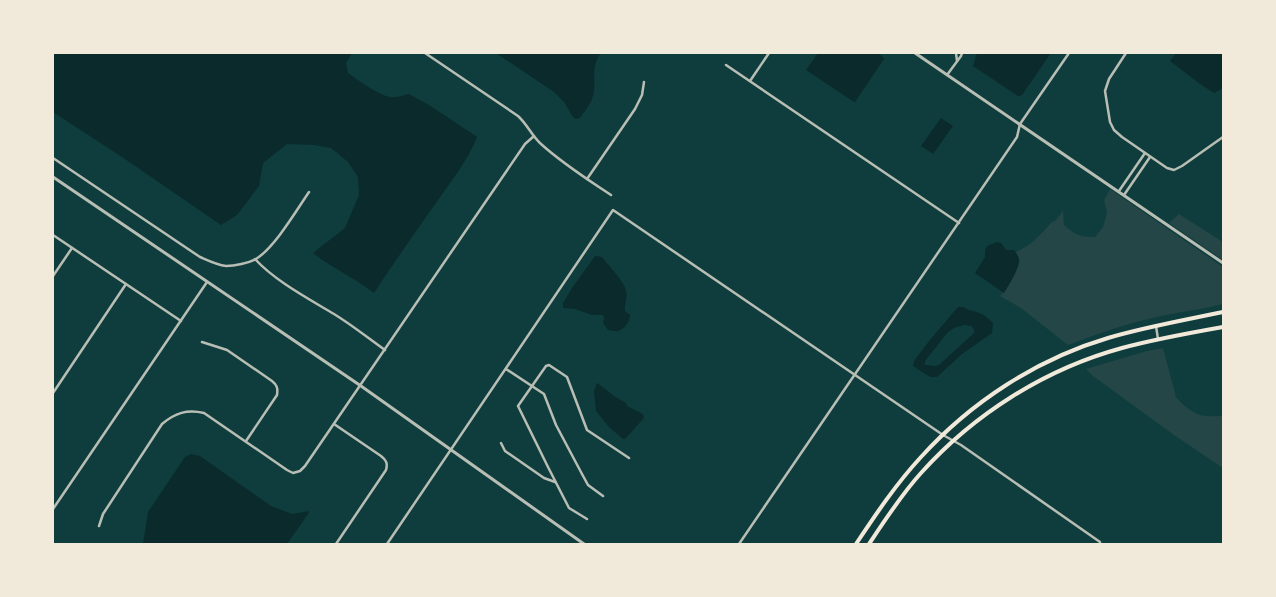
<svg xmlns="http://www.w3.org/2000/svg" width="1276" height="597" font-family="'Noto Sans',sans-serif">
  <rect width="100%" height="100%" fill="#0f3d3e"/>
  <!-- green -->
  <g fill="#244646">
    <path d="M1110 189 1223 267V304C1200 310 1176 312 1153 318 1125 324 1094 335 1068 345L1021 308 1000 296C1006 290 1019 270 1019 261 1019 258 1017 255 1016 252 1033 244 1039 236 1052 222L1055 221 1063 211 1064 225C1075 235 1080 237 1095 237L1103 227 1107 213 1104 200Z"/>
    <polygon points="1179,214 1223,242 1223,260 1169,223"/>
    <path d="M1163 348 1176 397C1182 404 1191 412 1200 415 1206 417 1216 416 1223 416V468L1174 435 1093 376 1086 369 1147 351Z"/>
  </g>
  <!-- water -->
  <g fill="#0a2a2b" fill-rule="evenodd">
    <path d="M53 53H352L346 63 348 73C360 81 376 94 390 97 396 98 404 95 409 94L429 105 477 137C468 160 452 180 438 200 416 231 395 261 374 293 355 278 332 268 313 253L345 228 359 195 358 177 348 162 331 148 314 145 287 144 263 163 259 186 237 215 221 225 122 157 53 112Z"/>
    <path d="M496 53H601C589 68 598 83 592 99 590 105 584 112 580 118L576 119 573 117 564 102 554 92Z"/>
    <polygon points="818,53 878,53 883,57 884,59 855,102 854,102 806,70"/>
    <polygon points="977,53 1051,53 1022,95 1018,96 973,66"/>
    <polygon points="1176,53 1223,53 1223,88 1214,93 1200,84 1170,61"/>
    <polygon points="941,118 953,126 933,154 921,146"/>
    <path d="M997 242 1001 243 1006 250H1014C1017 254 1020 258 1019 262 1018 270 1008 287 1004 293L975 273 985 257V250L987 246Z"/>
    <path d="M595 256 602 257C608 265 625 282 626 291 628 297 624 304 625 311L630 315C630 321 625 329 618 331 615 332 611 330 608 330L603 323 604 318 603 315H592L575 309 563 308V303L572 288Z"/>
    <path d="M958 307H963C971 312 972 310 979 313 985 315 989 319 993 323L992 333 962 354 937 377H930L913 366 914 361 929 341ZM964 325 972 326 975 332 940 364 936 366 925 365V361L948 332 954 328Z"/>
    <polygon points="597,383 599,384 614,396 626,403 627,406 643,414 644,418 625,439 623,439 609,427 596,411 594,391"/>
    <polygon points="191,454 200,456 271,506 292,514 309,511 308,514 287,544 143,544 148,512 185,457"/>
  </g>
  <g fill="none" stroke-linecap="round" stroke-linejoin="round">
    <!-- minor -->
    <g stroke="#b8beb3" stroke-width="2.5">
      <path d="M425 53 518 116C527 124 532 136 541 144 563 164 587 179 611 195"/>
      <polyline points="956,53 957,61"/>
      <polyline points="1126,53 1109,79 1105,91 1110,122 1114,130 1122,137 1167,168 1174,170 1182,166 1223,137"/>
      <polyline points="726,65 959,223"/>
      <polyline points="947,75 961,56 962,53"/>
      <polyline points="750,81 769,53"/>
      <path d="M53 158 200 257C209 261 217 265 226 266 235 266 248 263 256 259 275 247 296 211 309 192"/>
      <polyline points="587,179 635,109 642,95 644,82"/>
      <polyline points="1119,191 1145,153"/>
      <polyline points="1124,195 1150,157"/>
      <polyline points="53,235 181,321"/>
      <path d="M255 259C275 281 309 299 334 314 352 325 368 338 385 350"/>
      <polyline points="53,276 72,248"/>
      <polyline points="1156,326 1158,339"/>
      <path d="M202 342 227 350 272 381C277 385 278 388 277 395L246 441"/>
      <polyline points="506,369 544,394 556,425 582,474 588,485 603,496"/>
      <polyline points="53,393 126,284"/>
      <path d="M334 424 381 456C386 460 388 463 386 470L336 544"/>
      <polyline points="501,443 505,451 544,478 555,482"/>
      <polyline points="53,509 207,282"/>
      <polyline points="587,519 569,508 548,467 518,406 546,366 549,365 567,377 587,430 629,458"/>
      <path d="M99 526 103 514 162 424C175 413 187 409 204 413L287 470 293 473 300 471 305 466 525 144 534 136"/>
      <polyline points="387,544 613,210 943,435 961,445 1100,542 1100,544"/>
      <polyline points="739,544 1017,137 1020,124 1069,53"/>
    </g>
    <!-- tertiary -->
    <g stroke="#b8beb3" stroke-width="3">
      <polyline points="915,53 1223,263"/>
      <polyline points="53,177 361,386 584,544"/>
    </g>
    <!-- primary -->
    <g stroke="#f1e9da" stroke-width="4">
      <path d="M856 544C876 514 896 484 921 457 971 402 1037 359 1108 338 1145 327 1185 320 1223 312"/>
      <path d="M869 544C885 520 901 495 921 473 974 414 1045 369 1122 348 1155 339 1189 333 1223 327"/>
    </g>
  </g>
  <!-- border -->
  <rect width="1276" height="597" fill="none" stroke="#f1e9da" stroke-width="108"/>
</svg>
